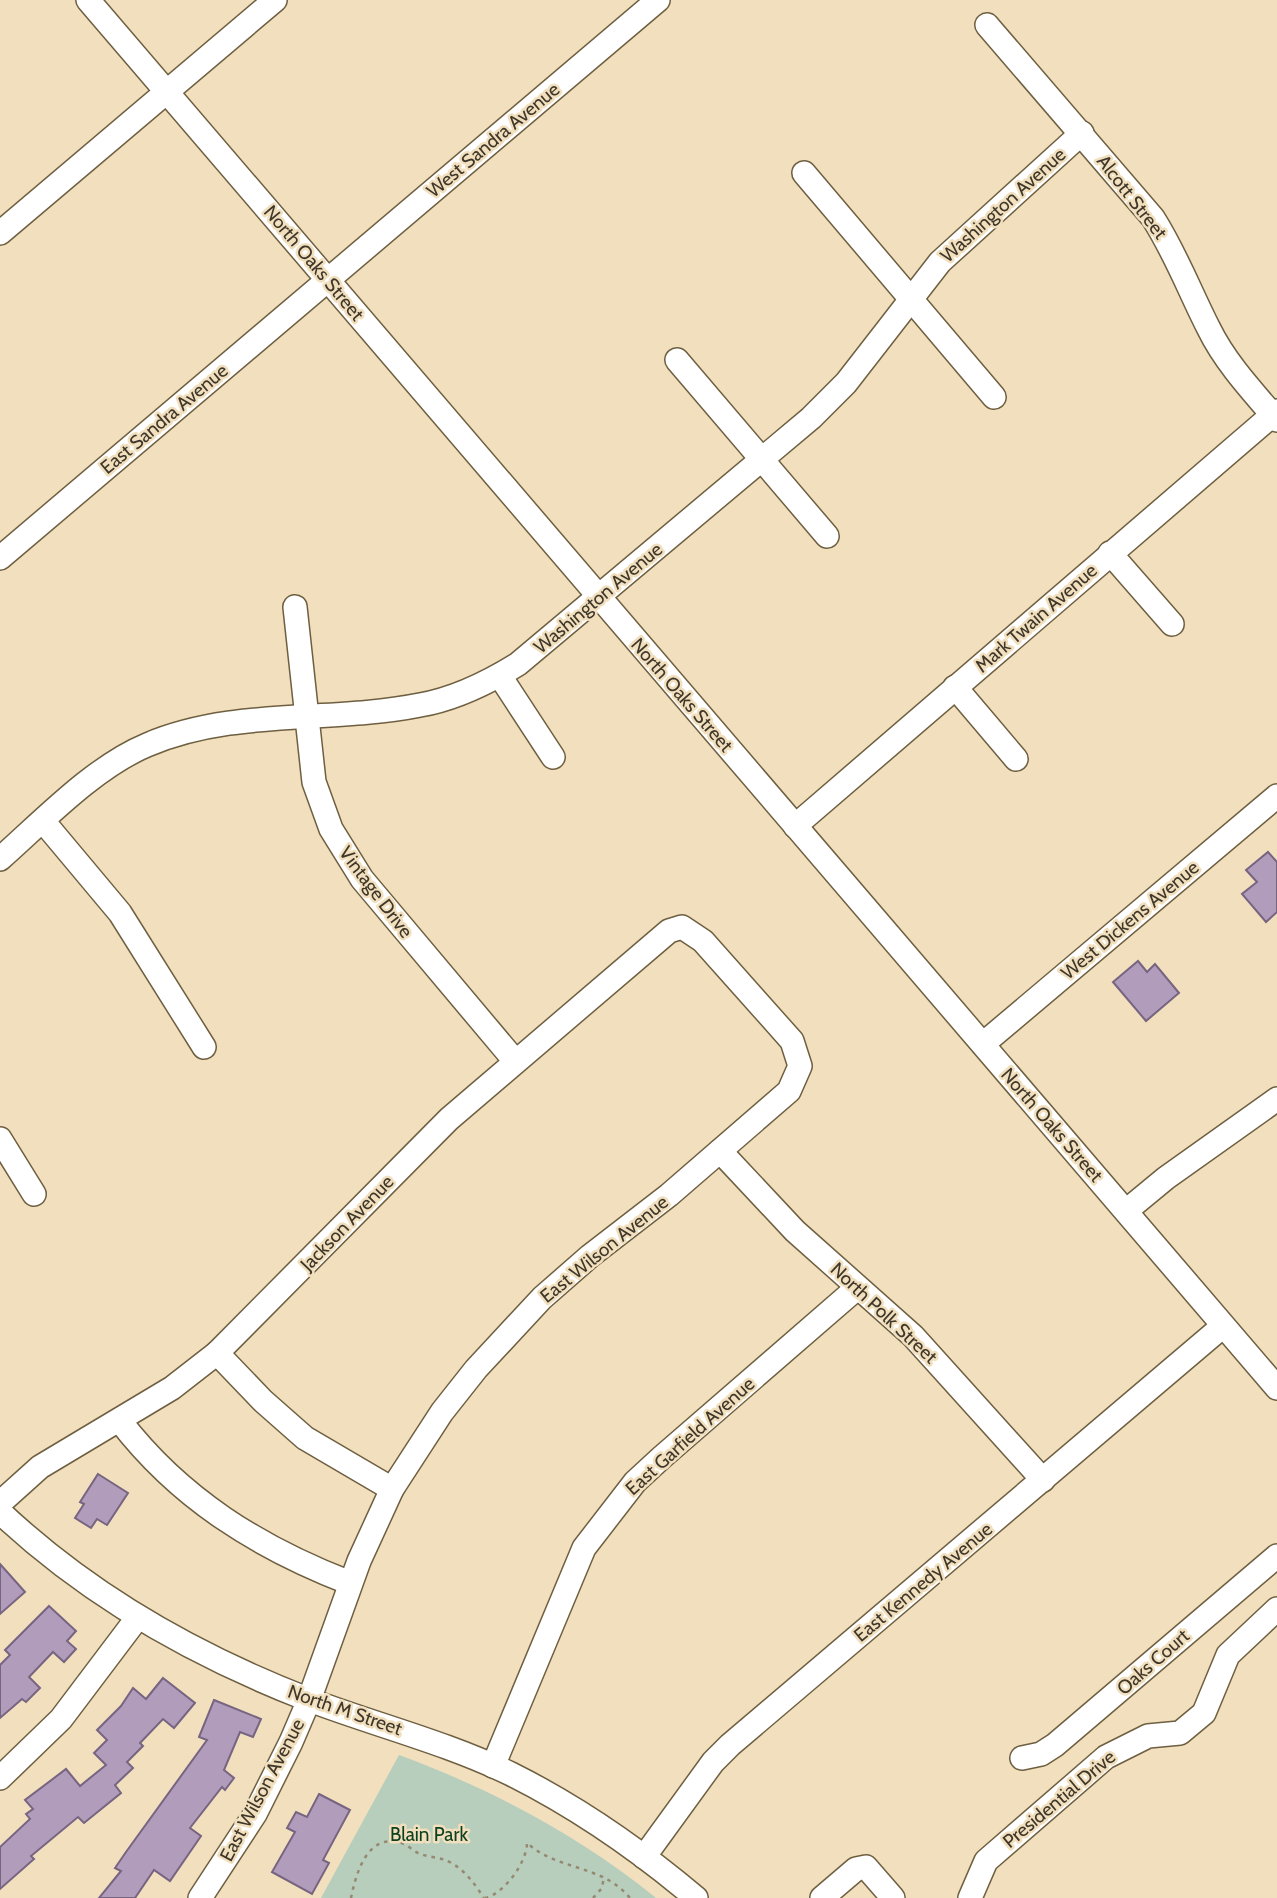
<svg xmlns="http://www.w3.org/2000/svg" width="1277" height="1898" font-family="Cabin,sans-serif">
  <rect width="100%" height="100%" fill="#f1dfbd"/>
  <!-- green -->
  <path fill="#b6cebb" d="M399 1755C491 1789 580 1836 656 1898H321Z"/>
  <!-- building -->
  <g fill="#b19dbb" stroke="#776480" stroke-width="2">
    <polygon points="1268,852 1277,862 1277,912 1266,922 1242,894 1257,882 1246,870"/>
    <polygon points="1138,961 1147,972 1155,964 1179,993 1146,1021 1113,982"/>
    <polygon points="98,1474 128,1493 107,1525 97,1519 91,1528 75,1518 84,1504 80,1502"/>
    <polygon points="0,1564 25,1592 0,1614"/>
    <polygon points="49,1606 76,1631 67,1641 76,1649 64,1662 53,1652 29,1677 40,1688 26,1702 22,1699 0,1718 0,1665 10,1655 5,1650"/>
    <polygon points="163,1678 195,1703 174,1728 163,1719 140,1743 143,1746 127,1762 133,1768 115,1785 121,1793 84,1823 78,1817 31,1856 34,1859 0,1889 0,1847 30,1819 26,1814 33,1809 25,1800 66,1769 80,1786 106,1765 94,1753 107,1740 97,1730 121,1706 133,1688 146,1699"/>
    <polygon points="214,1700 261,1719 253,1737 240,1732 224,1770 234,1778 225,1790 222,1787 190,1828 201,1836 170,1881 154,1870 135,1898 99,1898 121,1871 115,1868 126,1852 207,1740 199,1737"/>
    <polygon points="319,1794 350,1810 323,1860 329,1863 312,1894 272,1872 295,1832 287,1828 296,1812 307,1817"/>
  </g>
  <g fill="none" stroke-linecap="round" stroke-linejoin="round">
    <defs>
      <g id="minor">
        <polyline points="88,0 1277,1388"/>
        <path d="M987 25 1153 218C1176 254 1190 292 1209 329 1225 362 1253 392 1277 420"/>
        <polyline points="804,173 994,397"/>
        <polyline points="0,233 275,0"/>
        <polyline points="677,360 827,536"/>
        <polyline points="1110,553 1172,624"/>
        <polyline points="0,558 658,0"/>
        <polyline points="295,607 314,782 331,829 362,879 515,1061"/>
        <polyline points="500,676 553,757"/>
        <polyline points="955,687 1016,759"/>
        <polyline points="43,821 120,913 204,1047"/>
        <polyline points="795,826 1277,411"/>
        <path d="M0 859C43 821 94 767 147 745 233 708 331 723 420 705 454 699 489 682 518 664L811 418 846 383 940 262 1082 133"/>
        <polyline points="983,1044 1277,796"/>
        <polyline points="0,1139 34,1194"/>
        <polyline points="720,1151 795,1231 913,1336 1043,1480"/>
        <polyline points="1126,1211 1166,1178 1277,1099"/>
        <polyline points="217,1353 263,1401 305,1438 392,1489"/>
        <path d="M120 1421C180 1499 259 1548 350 1583"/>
        <polyline points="0,1503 40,1467 172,1388 217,1353 449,1119 669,931 682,927 703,941 792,1041 800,1066 789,1091 669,1195 590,1256 542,1298 476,1369 442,1412 392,1489 359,1561 309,1700 291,1742 255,1814 200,1898"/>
        <path d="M0 1512C89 1596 194 1655 307 1699 375 1725 445 1742 511 1774 577 1807 639 1850 696 1898"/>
        <polyline points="1022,1758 1041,1754 1055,1745 1277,1556"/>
        <polyline points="493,1766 584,1548 635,1482 661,1458 857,1288"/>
        <polyline points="0,1778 61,1719 138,1617"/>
        <polyline points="644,1857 713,1762 730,1745 1223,1326"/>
        <polyline points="822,1898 856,1869 866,1867 893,1898"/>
        <polyline points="970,1898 986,1861 1106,1757 1148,1736 1180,1733 1204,1713 1228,1655 1277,1609"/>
      </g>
    </defs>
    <!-- minor casing -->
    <use href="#minor" stroke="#6e5f41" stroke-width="26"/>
    <!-- path -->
    <g stroke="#958972" stroke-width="2.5" stroke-dasharray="3.5 5" stroke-linecap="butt">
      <path d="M351 1898C356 1873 368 1830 404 1844 409 1846 413 1851 418 1853 427 1857 437 1857 445 1860 463 1867 474 1883 484 1898"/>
      <path d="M485 1898C504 1894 527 1862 527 1843 558 1871 602 1864 630 1898"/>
      <polyline points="593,1898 602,1888 604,1876"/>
    </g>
    <!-- minor -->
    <use href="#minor" stroke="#fff" stroke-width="23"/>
  </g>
  <g text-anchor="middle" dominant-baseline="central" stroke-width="5" stroke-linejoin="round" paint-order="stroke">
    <!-- street labels -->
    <g font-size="19" fill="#3e372a" stroke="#f1dfbd">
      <text transform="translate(493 140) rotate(-40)">West Sandra Avenue</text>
      <text transform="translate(1132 197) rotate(52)">Alcott Street</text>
      <text transform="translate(1003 205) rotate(-42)">Washington Avenue</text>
      <text transform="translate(314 263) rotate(50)">North Oaks Street</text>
      <text transform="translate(164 419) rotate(-40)">East Sandra Avenue</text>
      <text transform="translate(598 598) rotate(-40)">Washington Avenue</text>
      <text transform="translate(1036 618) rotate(-41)">Mark Twain Avenue</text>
      <text transform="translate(682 695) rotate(49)">North Oaks Street</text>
      <text transform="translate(376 892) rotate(53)">Vintage Drive</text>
      <text transform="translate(1130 920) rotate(-40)">West Dickens Avenue</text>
      <text transform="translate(1052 1125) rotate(49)">North Oaks Street</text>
      <text transform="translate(347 1223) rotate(-46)">Jackson Avenue</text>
      <text transform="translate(604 1249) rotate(-39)">East Wilson Avenue</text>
      <text transform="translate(884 1313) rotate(43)">North Polk Street</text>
      <text transform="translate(690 1436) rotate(-42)">East Garfield Avenue</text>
      <text transform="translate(923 1582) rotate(-40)">East Kennedy Avenue</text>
      <text transform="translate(1153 1662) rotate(-41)">Oaks Court</text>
      <text transform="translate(345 1710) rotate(19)">North M Street</text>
      <text transform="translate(262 1790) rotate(-62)">East Wilson Avenue</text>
      <text transform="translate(1059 1799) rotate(-40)">Presidential Drive</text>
    </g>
    <!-- park labels -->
    <g font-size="19" fill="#0c4120" stroke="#f1dfbd">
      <text x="429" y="1834">Blain Park</text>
    </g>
  </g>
</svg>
